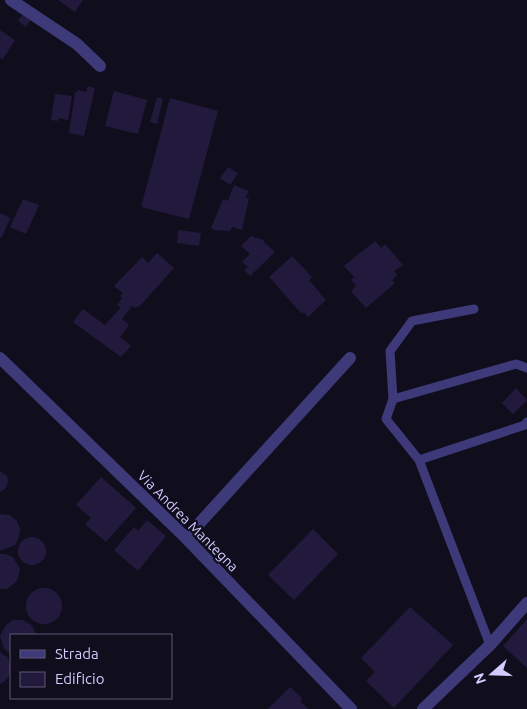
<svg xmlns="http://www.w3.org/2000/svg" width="527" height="709" font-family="Ubuntu,sans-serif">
  <rect width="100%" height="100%" fill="#100d1d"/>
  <!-- building -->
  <g fill="#221a3d">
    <polygon points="58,0 83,0 75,12"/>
    <polygon points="25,11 33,17 26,27 18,21"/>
    <polygon points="0,30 15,40 3,59 0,58"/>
    <polygon points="88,86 95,88 84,136 69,133 75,93 79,90 86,92"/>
    <polygon points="114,91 147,100 138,134 105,126"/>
    <polygon points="55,94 72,96 68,120 58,118 58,121 51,120"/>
    <polygon points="157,97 163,99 157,124 150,122"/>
    <polygon points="170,98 218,111 189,219 141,207"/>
    <polygon points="228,167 238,173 230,185 220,178"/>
    <polygon points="234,185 249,191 245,198 249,198 242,230 232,227 230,231 214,230 211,228 223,199 228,201"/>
    <polygon points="23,199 39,205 26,234 10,227"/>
    <polygon points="0,213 10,218 2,237 0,237"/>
    <polygon points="178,230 201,233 199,246 177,243"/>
    <polygon points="251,236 264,240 263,241 275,252 250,276 244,270 248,267 242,262 250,254 241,246"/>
    <polygon points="375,241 381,248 385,244 403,265 394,271 397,275 392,280 395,283 366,308 351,291 356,286 351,280 354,277 344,266"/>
    <polygon points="157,253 174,268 139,307 138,306 135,308 132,306 122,319 129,325 120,337 131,346 121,357 73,322 83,309 105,325 121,307 117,305 122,298 120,296 123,293 114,286 142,257 148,263"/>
    <polygon points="292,256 312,277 309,280 326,300 308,317 304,312 302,314 269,277"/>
    <polygon points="516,388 527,400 513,414 502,403"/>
    <polygon points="0,471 7,476 8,482 6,488 0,492"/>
    <polygon points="101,477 136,508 106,542 85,524 91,518 76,505"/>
    <polygon points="0,514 10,515 17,521 20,529 19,537 15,545 3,550 0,550"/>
    <polygon points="147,520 166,536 138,571 114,550 134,527 138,531"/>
    <polygon points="313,529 338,554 294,600 268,575"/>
    <circle cx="32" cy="551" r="14"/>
    <polygon points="0,554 5,554 13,557 20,569 17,581 7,589 0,589"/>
    <circle cx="44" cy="606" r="18"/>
    <polygon points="410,607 453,645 394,708 366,681 375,672 361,658"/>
    <polygon points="527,619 527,668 503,646"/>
    <polygon points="13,620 22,620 30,624 33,627 36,635 11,635 11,654 4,649 0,636 6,625"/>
    <polygon points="0,652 7,657 10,665 10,674 5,681 0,684"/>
    <polygon points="290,687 302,698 300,701 308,709 268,709"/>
  </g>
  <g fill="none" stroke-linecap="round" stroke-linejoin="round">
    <!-- service -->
    <g stroke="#3e3a7a" stroke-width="9">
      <polyline points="393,399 516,364 527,368"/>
      <polyline points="419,460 386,419 393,399 390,351 412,321 474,309"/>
      <polyline points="490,645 419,460 525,425 527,422"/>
    </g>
    <!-- minor -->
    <g stroke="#3e3a7a" stroke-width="12">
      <polyline points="11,0 77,44 100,66"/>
      <polyline points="0,358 186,538 351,709"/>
      <polyline points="186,538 350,358"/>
      <polyline points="423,709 490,645 527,603"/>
    </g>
  </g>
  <g text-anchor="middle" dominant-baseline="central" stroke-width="4.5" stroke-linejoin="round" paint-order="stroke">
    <!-- street labels -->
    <g font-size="14" fill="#d2cbfd" stroke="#100d1d">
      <text transform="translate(188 521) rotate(45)">Via Andrea Mantegna</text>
    </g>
  </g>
  <!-- legend -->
  <rect x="10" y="634" width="162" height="65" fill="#100d1d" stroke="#5e5977"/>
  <rect x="20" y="650" width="25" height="8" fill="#3e3a7a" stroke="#5e5977"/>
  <text x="55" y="659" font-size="15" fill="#d2cbfd">Strada</text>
  <rect x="20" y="672" width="25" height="15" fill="#221a3d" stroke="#5e5977"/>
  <text x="55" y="684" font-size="15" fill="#d2cbfd">Edificio</text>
  <!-- north arrow -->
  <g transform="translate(492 674) rotate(250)" stroke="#100d1d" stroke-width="4" paint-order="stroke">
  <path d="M0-4L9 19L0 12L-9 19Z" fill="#d2cbfd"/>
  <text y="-8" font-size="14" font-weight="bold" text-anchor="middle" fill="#d2cbfd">N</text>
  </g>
</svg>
